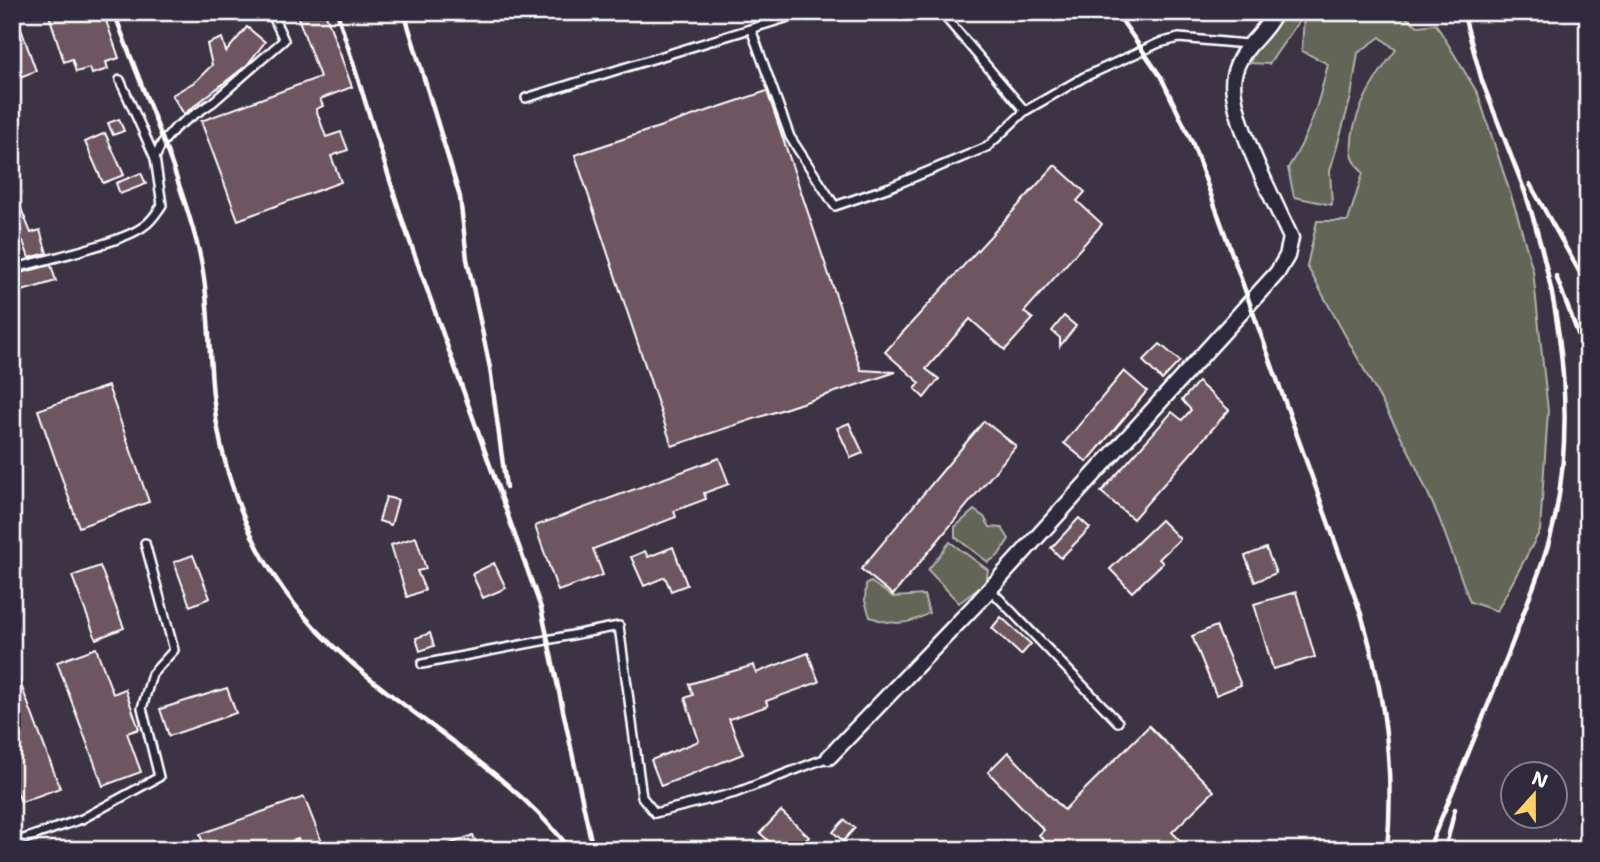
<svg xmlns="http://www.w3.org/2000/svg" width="1600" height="862" font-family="'Shantell Sans',sans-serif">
  <rect width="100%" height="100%" fill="#3c3344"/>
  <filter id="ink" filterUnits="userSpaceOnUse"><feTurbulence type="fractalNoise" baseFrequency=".0143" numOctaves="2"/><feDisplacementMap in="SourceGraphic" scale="14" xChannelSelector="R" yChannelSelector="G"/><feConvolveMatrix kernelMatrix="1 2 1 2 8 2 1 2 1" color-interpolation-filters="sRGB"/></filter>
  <g filter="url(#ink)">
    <!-- green -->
    <g fill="#646657" stroke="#b2b2ab" stroke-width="2">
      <path d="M1284 12H1399L1418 26 1436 24 1478 94 1517 214 1533 271 1548 411 1540 531 1497 611 1470 602 1439 518 1409 451 1307 266 1317 221H1348L1363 173C1359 168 1353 161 1352 154 1348 119 1375 77 1396 50L1380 37 1358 53 1351 97 1330 171 1332 205 1294 197 1288 168C1309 136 1319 102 1328 64L1302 51 1304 14 1269 64 1250 63 1259 41 1280 21Z"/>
      <polygon points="974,510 984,517 990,527 1002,528 1009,539 998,556 988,562 955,537 955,527"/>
      <polygon points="950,542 988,570 986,583 959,603 928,570"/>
      <path d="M871 582 893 597 924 595 929 613C907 626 893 625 870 617L865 601 866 584Z"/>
    </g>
    <!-- building -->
    <g fill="#6e5660" stroke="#fff" stroke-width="2">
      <polygon points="12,12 15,12 36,71 12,80"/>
      <polygon points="48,12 103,12 119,58 106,62 108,69 92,74 90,68 76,72 72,59 64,62"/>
      <polygon points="296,12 325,12 352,87 320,99 323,106 316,109 326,137 341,132 348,150 331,156 341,182 238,220 201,121 320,77"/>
      <polygon points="247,27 265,42 247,65 184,114 172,95 196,81 212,65 207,44 222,38 226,52"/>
      <polygon points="767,91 861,370 896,372 672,446 575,155"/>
      <polygon points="119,119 124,131 113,135 108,123"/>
      <polygon points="105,133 124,175 103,183 85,142"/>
      <polygon points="1055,165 1085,192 1077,201 1102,224 1024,312 1033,319 1005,350 970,319 926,369 939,379 924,398 915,389 920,383 885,352"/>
      <polygon points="141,173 146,184 120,194 116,183"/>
      <polygon points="12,186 31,233 40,230 47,253 29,258 23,241 12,246"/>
      <polygon points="51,265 56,281 12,294 12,275"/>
      <polygon points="1064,316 1076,326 1060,346 1060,338 1052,331"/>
      <polygon points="1160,344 1180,361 1162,380 1143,361"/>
      <polygon points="1124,371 1147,391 1087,462 1064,443"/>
      <polygon points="1198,382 1229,410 1133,519 1101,492 1172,412 1182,420 1191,410 1182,400"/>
      <polygon points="108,386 149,502 79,527 38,410"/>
      <polygon points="984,421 1016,446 893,595 861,569"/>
      <polygon points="849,423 863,453 851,458 837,428"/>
      <polygon points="719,458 729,484 704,493 706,499 674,511 676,517 593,549 603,575 558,591 535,526"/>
      <polygon points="386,497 398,500 391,525 379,521"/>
      <polygon points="1079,518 1090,528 1061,558 1051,548"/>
      <polygon points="1161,520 1180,539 1159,559 1163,563 1132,592 1110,569"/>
      <polygon points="416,537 426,569 417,571 425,590 407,597 391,545"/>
      <polygon points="673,547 687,585 671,591 665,577 644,586 631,557 645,551 648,557"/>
      <polygon points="1266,548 1276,573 1255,582 1245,556"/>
      <polygon points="193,555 210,598 190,606 174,562"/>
      <polygon points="494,563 506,588 483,598 472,574"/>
      <polygon points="100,566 124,628 96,639 72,576"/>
      <polygon points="1296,592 1315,657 1273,669 1254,604"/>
      <polygon points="1001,617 1031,644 1021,655 992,628"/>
      <polygon points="1216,626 1241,685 1216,695 1192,636"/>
      <polygon points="430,633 434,646 420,651 416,638"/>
      <polygon points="96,648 113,694 125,689 139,729 127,733 141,772 103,786 57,662"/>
      <polygon points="808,653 819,682 766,701 768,706 729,719 743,754 661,786 651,760 699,741 685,698 693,695 689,684 754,665 756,673"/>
      <polygon points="12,661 60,788 21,802 12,779"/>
      <polygon points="227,688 236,713 169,736 160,709"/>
      <polygon points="1149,726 1214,791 1172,832 1189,850 1053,850 1039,835 1044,830 988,772 1008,752 1064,810"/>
      <polygon points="304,797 325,850 302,850 298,839 266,850 205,850 200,834"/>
      <polygon points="781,811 809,837 797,850 778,850 760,833"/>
      <polygon points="844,820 855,828 843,841 833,832"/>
      <polygon points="473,835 479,850 437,850 437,849"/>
    </g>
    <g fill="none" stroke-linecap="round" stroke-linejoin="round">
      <defs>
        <g id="lane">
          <polyline points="941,12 1025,111"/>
          <polyline points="751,29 790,137 835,206 890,187 987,147 1025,111 1084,77 1159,43 1179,38 1247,44"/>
          <polyline points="120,80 155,158"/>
          <polyline points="526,98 805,12"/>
          <path d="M12 269C43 260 122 243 144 226 152 221 157 212 162 205L155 158 162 143 176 127 213 102 284 40 271 12"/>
          <polyline points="990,589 1118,722"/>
          <polyline points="422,664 619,626 642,797 655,813 735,793 829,757"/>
          <polyline points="12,843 82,819 159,777 142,708 152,674 174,650 145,543"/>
        </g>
        <path id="street" d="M829 757 979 601 1277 273 1287 256 1291 238C1275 202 1226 110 1234 75 1241 45 1263 38 1275 12"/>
      </defs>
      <!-- lane casing -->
      <use href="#lane" stroke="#fff" stroke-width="12"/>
      <!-- street casing -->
      <use href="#street" stroke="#fff" stroke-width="19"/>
      <!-- lane -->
      <use href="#lane" stroke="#2f2a3d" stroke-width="7"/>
      <!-- street -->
      <use href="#street" stroke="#2f2a3d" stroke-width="14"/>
      <!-- rail -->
      <g stroke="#fff" stroke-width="4.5">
        <path d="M114 12C142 90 177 167 198 247 210 295 208 346 213 395 220 464 244 535 285 592 363 698 490 747 571 850"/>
        <polyline points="337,12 404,225 541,608 593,850"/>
        <polyline points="404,12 460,197 467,259 490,368 506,487"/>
        <path d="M1116 12 1161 77 1192 142 1361 614C1384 690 1395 770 1387 850"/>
        <polyline points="1463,12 1482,81 1527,197"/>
        <polyline points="1530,184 1588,287"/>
        <polyline points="1556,276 1588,360"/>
        <path d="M1428 850C1459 776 1490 703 1518 628 1531 592 1547 556 1555 518 1577 407 1559 294 1524 189"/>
        <polyline points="1445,850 1455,809"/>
      </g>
    </g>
  </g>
  <!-- margin -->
  <rect width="1600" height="862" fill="none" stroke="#2f2a3d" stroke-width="42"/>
  <rect x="21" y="21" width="1558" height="820" fill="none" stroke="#fff" stroke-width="2.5" filter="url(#ink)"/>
  <!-- north arrow -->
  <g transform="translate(1534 795) rotate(21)"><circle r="33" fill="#2f2a3d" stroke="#827f8b" stroke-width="2"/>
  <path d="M0-5L12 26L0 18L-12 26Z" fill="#ffd166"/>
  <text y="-10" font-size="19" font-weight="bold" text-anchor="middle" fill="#ffffff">N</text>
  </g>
</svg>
